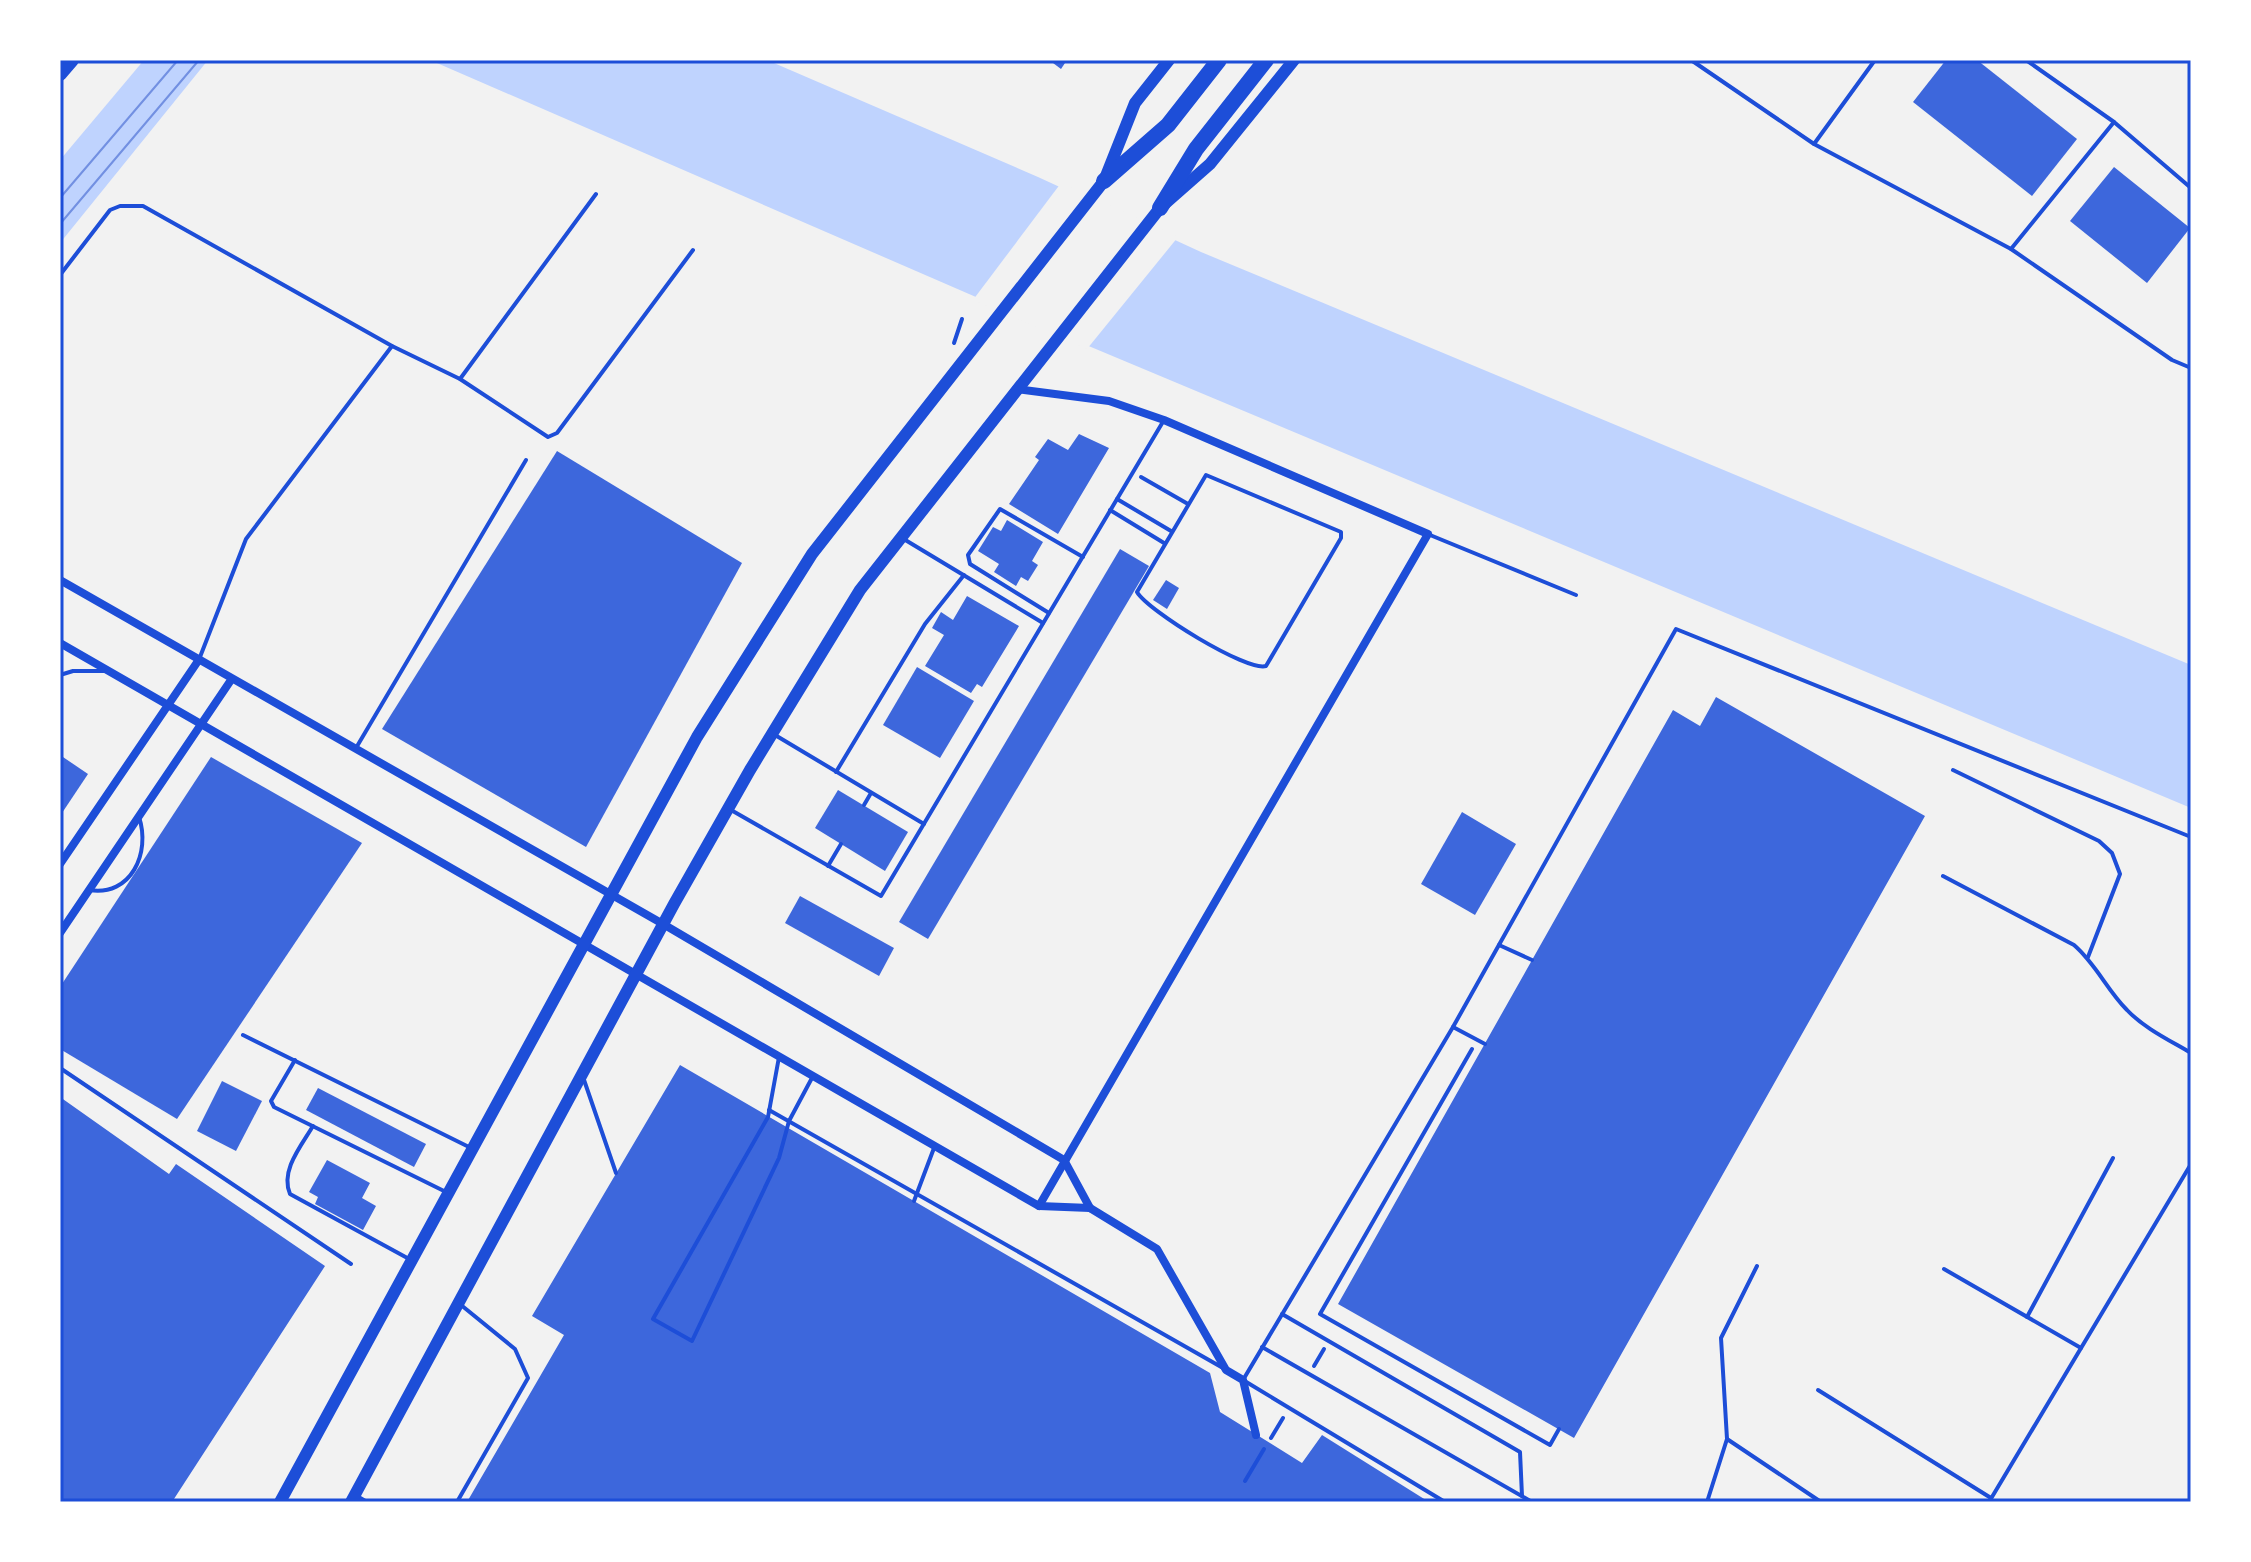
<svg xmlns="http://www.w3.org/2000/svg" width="2251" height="1562" font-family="'Alegreya Sans',sans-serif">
  <rect width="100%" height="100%" fill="#f2f2f2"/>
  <!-- water -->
  <g fill="#bfd3fe">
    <polygon points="144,60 208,60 60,243 60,160"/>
    <polygon points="430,60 767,60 1038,177 1201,252 2191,665 2191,808 1091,347"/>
  </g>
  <!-- pier -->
  <polygon fill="#f2f2f2" points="1061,183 1178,237 1087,349 973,300"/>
  <!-- building -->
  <g fill="#3d67dc">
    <polygon points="1049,60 1067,60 1061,69"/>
    <polygon points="1946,60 1977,60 2077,139 2032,196 1913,102"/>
    <polygon points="2114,167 2190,228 2147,283 2070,221"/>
    <polygon points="1079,434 1109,448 1058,534 1009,504 1039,460 1035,457 1048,439 1068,450"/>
    <polygon points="557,451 742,563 586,847 382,729"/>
    <polygon points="1007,520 1043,542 1032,561 1038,565 1028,581 1021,577 1016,586 994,572 999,564 978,551 993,527 1001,531"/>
    <polygon points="1120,549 1149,566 928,939 899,922"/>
    <polygon points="1166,580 1179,588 1167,609 1153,600"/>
    <polygon points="967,596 1019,626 982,687 977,684 971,693 925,666 944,635 932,628 941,612 953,620"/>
    <polygon points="917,667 974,701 940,758 883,725"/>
    <polygon points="1716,697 1925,816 1574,1438 1338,1304 1673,710 1700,726"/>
    <polygon points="60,755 88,774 60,816"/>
    <polygon points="211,757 362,843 177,1119 60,1049 60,987"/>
    <polygon points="838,790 908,832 885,871 815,828"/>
    <polygon points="1462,812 1516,844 1475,915 1421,884"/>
    <polygon points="800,896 894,948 879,976 785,923"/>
    <polygon points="680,1065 1210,1373 1220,1412 1302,1463 1322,1435 1429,1502 467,1502 564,1335 532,1316"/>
    <polygon points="222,1081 262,1101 236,1151 197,1131"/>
    <polygon points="318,1088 426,1144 414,1167 306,1110"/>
    <polygon points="60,1097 169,1174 176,1164 325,1266 172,1502 60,1502"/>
    <polygon points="327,1160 370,1183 362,1198 376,1206 363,1230 315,1204 318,1197 309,1192"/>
  </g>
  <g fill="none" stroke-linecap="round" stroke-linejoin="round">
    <!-- path -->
    <g stroke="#1d4ed8" stroke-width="4">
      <polyline points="954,343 962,319"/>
      <polyline points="1472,1049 1320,1314 1550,1445 1559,1429"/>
      <polyline points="1314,1366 1324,1349"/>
      <polyline points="1271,1438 1283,1418"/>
      <polyline points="1245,1481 1264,1449"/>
    </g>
    <!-- service -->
    <g stroke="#1d4ed8" stroke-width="4">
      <polyline points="1691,60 1814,144 2011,249 2172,360 2191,368"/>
      <polyline points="2026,60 2114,122 2191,188"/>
      <polyline points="1814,144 1875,60"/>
      <polyline points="2011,249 2114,122"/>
      <polyline points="60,275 110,210 120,206 143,206 392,346 460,379 548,437 557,433 693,250"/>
      <polyline points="460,379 596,194"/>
      <path d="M1206 475 1341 532V538L1266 666C1247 672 1148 611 1137 592Z"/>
      <polyline points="1141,477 1188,504"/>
      <polyline points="1117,499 1171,531"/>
      <polyline points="1110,510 1164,543"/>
      <polyline points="1430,535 1576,595"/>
      <polyline points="902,538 1043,623"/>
      <polyline points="1049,613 970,564 968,555 1000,509 1083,557"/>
      <polyline points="200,657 246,539 392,346"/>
      <polyline points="60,675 73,671 105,671"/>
      <polyline points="775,735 924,824"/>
      <polyline points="356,748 526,460"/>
      <polyline points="1953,770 2099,841 2112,853 2120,874 2088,957"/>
      <polyline points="836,772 925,624 964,575"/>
      <polyline points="864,805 871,793"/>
      <polyline points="731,810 881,896 1164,420"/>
      <polyline points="828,866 841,844"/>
      <path d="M1943 876 2074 945C2096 964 2107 990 2127 1010 2144 1028 2169 1040 2191 1053"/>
      <path d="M89 890C131 897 151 853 139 817"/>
      <polyline points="1499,945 1532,960"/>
      <polyline points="1453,1027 1485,1044"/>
      <polyline points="243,1035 471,1148"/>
      <polyline points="779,1057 768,1117 653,1319 692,1341 779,1158 789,1121 813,1076"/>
      <polyline points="295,1060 271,1101 274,1107 446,1192"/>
      <polyline points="60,1068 351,1264"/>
      <polyline points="583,1077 616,1173"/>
      <polyline points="769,1110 1223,1368"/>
      <path d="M313 1126C301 1146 280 1171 290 1194L411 1260"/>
      <polyline points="914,1201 934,1148"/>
      <polyline points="1944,1269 2081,1348"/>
      <polyline points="1282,1314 1520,1452 1522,1496"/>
      <polyline points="2027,1317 2113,1158"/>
      <polyline points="1262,1347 1532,1502"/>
      <polyline points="1818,1390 1991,1498"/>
      <polyline points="1727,1439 1821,1502"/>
      <polyline points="357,1496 367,1502"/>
      <polyline points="457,1502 528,1378 515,1349 461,1305"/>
      <polyline points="1445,1502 1243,1380 1453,1027 1676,629 2191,837"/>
      <polyline points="1707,1502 1727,1439 1721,1338 1757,1266"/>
      <polyline points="1989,1502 2191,1164"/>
    </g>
    <!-- minor -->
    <g stroke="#1d4ed8" stroke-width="8">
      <polyline points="1016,389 1109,401 1164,420 1428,534 1039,1206"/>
      <polyline points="60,580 663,924 1064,1160 1090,1208"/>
      <polyline points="60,643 1039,1206 1090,1208 1157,1249 1226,1370 1243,1380 1256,1435"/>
      <polyline points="60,864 198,661"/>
      <polyline points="60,933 231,680"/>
    </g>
    <!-- secondary -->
    <g stroke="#1d4ed8" stroke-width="12">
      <polyline points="280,1502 697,737 812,554 1104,181 1135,103 1169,60"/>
      <polyline points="351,1502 674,904 750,770 860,590 1160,208 1210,164 1294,60"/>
    </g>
    <!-- trunk -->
    <polyline stroke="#1d4ed8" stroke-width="14" points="60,74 72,60"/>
    <!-- motorway -->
    <g stroke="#1d4ed8" stroke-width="16">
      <polyline points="1104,181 1168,125 1219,60"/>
      <polyline points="1160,208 1196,149 1266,60"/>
    </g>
    <!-- tram -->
    <g stroke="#7290e2" stroke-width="2">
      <polyline points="60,198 178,60"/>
      <polyline points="60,224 199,60"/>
    </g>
  </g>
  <!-- border -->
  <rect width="2251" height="1562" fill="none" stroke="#ffffff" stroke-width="124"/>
  <rect x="62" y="62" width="2127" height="1438" fill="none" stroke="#1d4ed8" stroke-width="3"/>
</svg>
